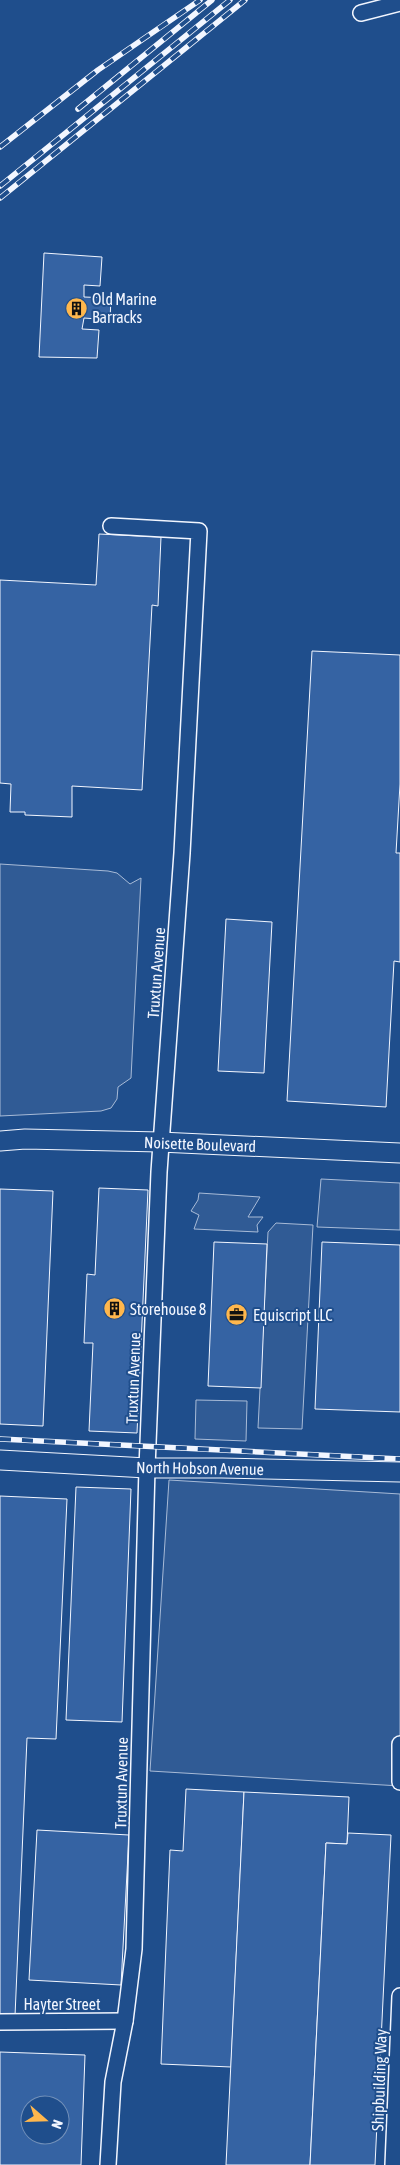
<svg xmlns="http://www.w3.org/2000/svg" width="400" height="2165" font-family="'Asap Condensed',sans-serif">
  <rect width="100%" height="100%" fill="#1f4e8c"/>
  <!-- built -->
  <g fill="#305b95" stroke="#a8bbd7">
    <polygon points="0,864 108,871 117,873 130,884 141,878 131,1078 118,1087 117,1099 111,1108 101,1111 0,1116"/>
    <polygon points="321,1179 400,1183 400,1230 317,1227"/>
    <polygon points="199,1193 260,1197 248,1217 263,1217 257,1225 258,1232 194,1229 199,1215 191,1211 198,1200"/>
    <polygon points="276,1223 313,1225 302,1429 258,1428 268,1232"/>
    <polygon points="196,1400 247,1401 246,1441 195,1439"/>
    <polygon points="169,1480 400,1494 400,1786 150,1771"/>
  </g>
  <!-- building -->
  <g fill="#3563a3" stroke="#f2f6ff" fill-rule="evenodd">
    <polygon points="44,253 102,257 100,286 84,285 84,297 111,298 110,320 84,318 82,329 99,330 97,358 39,357"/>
    <polygon points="99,534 161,537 158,606 152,605 142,790 72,786 72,817 25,815 25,812 10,812 11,784 0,783 0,580 96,585"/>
    <polygon points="312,651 400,655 400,784 396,853 400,853 400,962 394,961 386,1107 287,1101"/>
    <polygon points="226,919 272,922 264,1073 218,1071"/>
    <polygon points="99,1188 148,1190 137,1433 89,1431 93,1343 84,1343 87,1274 95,1275"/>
    <polygon points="0,1189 53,1191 43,1426 0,1424"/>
    <polygon points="214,1242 267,1244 261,1388 208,1386"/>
    <polygon points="322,1242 400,1245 400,1412 315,1409"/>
    <polygon points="76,1487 131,1489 122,1722 66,1720"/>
    <polygon points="0,1496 67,1499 56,1739 27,1738 15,2016 0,2015"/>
    <polygon points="186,1789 244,1792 231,2067 161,2064 170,1850 183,1851"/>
    <polygon points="244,1792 349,1797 347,1844 326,1843 310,2165 226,2165"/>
    <polygon points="37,1830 129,1835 121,1985 29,1980"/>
    <polygon points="348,1833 391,1835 375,2165 310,2165 326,1843 347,1844"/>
    <path d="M0 2052 85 2055 81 2165H0ZM30 2105H60V2135H30Z"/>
  </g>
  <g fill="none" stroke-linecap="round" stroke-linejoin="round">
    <defs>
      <g id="minor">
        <polyline points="361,13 400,3"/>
        <polyline points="400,1744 400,1782"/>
        <polyline points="0,2022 125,2021"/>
        <polyline points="108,2165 113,2082 125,2021 134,1949 147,1468 159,1172 182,853 199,531 111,526"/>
        <polyline points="393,2165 400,1996"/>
      </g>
      <g id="tertiary">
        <polyline points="0,1141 25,1139 160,1142 400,1153"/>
        <polyline points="0,1460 147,1468 222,1468 400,1472"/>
      </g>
    </defs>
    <!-- minor casing -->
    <use href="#minor" stroke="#f2f6ff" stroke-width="18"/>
    <!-- tertiary casing -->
    <use href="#tertiary" stroke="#f2f6ff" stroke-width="21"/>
    <!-- minor -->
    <use href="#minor" stroke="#1f4e8c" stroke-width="15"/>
    <!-- tertiary -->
    <use href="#tertiary" stroke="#1f4e8c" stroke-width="19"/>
    <defs>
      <g id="rail">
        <polyline points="78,109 212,0"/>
        <polyline points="0,147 98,70 200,0"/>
        <polyline points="0,186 230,0"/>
        <polyline points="0,198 245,0"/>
        <polyline points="0,1439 400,1459"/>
      </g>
    </defs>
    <!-- rail casing -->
    <use href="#rail" stroke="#f2f6ff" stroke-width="5.5"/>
    <!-- rail -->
    <use href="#rail" stroke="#1f4e8c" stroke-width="4" stroke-dasharray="11" stroke-linecap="butt"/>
  </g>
  <!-- icons -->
  <defs>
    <symbol id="building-disc" viewBox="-11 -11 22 22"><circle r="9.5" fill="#ffb74d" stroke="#1f4e8c"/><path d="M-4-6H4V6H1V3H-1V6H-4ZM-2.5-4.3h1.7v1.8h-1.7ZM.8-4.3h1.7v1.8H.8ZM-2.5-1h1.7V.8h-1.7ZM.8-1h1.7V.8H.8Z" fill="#111"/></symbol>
    <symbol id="office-disc" viewBox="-11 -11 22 22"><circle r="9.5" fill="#ffb74d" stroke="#1f4e8c"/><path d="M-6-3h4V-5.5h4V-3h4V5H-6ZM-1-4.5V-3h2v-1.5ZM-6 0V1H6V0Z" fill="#111"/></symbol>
  </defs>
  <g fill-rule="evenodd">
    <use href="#building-disc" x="64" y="296" width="25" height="25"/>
    <use href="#building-disc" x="102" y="1296" width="25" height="25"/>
    <use href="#office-disc" x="224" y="1302" width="25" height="25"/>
  </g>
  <g text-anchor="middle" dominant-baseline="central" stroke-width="4" stroke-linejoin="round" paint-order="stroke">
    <!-- poi labels -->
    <g font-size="16" fill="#f2f6ff" stroke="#1f4e8c" text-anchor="start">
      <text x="92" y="299">Old Marine<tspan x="92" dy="18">Barracks</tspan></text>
      <text x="130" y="1309">Storehouse 8</text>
      <text x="253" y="1315">Equiscript LLC</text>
    </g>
    <!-- street labels -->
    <g font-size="16" fill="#f2f6ff" stroke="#1f4e8c">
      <text transform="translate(156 973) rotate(-86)">Truxtun Avenue</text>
      <text transform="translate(200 1144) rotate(2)">Noisette Boulevard</text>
      <text transform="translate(133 1378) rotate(-88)">Truxtun Avenue</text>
      <text transform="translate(200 1468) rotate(1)">North Hobson Avenue</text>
      <text transform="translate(121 1783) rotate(-89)">Truxtun Avenue</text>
      <text x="62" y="2004">Hayter Street</text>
      <text transform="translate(379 2080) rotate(-88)">Shipbuilding Way</text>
    </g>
  </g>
  <!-- north arrow -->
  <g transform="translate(45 2120) rotate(110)"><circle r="24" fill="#1f4e8c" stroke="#7391ba"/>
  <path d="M0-4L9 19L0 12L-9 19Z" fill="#ffb74d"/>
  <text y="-8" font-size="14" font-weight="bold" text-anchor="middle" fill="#f2f6ff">N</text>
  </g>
</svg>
